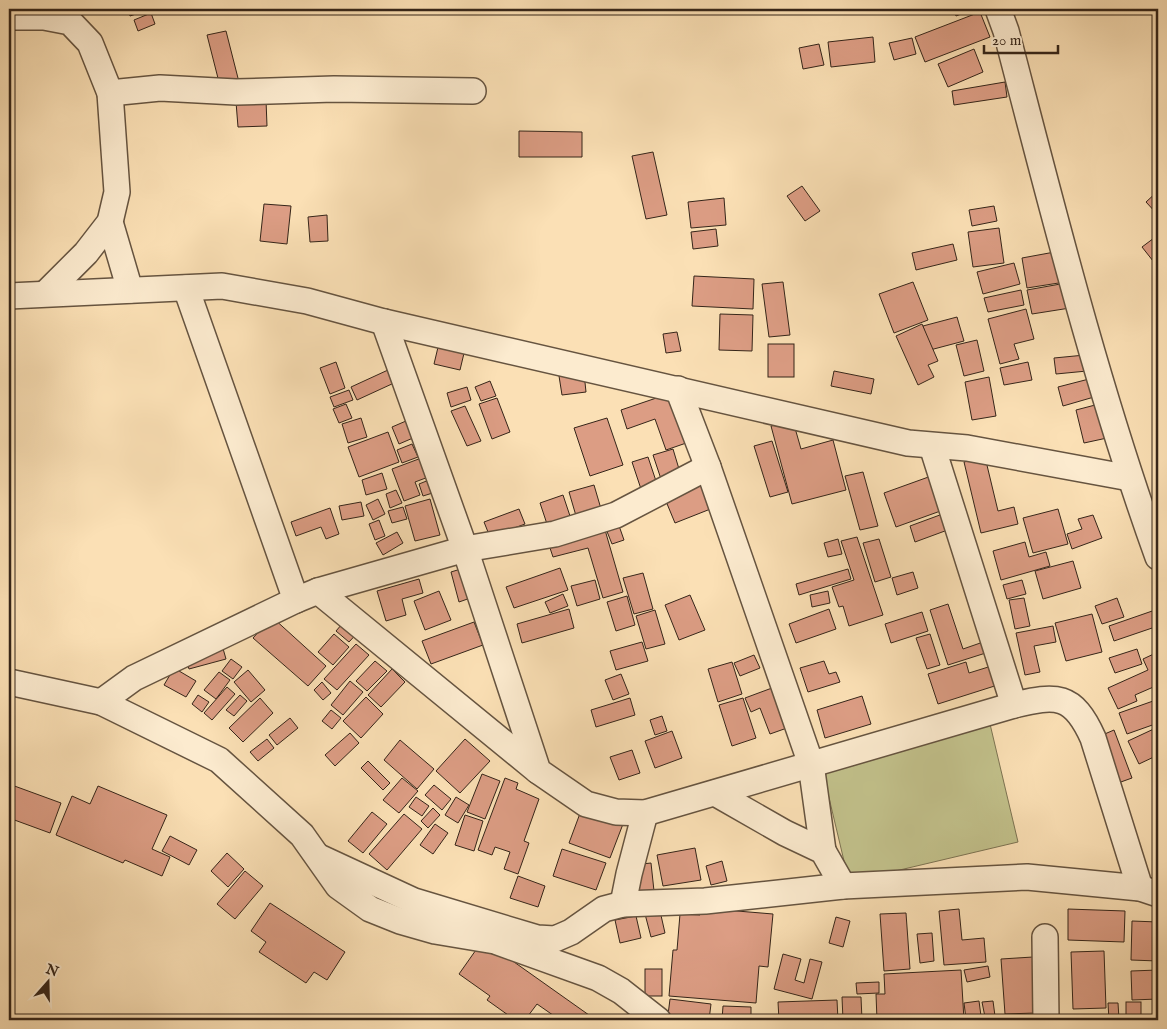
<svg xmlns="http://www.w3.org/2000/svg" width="1167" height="1029" font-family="'IM FELL English',serif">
  <rect width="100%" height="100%" fill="#fbe0b5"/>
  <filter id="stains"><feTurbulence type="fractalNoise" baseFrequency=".004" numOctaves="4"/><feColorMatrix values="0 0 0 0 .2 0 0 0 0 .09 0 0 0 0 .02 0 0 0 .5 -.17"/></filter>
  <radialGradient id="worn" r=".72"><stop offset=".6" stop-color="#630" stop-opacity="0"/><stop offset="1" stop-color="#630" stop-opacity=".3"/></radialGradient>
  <!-- green -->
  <polygon fill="#c2c18b" stroke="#7c7352" points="990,724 1018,842 849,882 821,764"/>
  <!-- building -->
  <g fill="#dc9d84" stroke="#352519">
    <polygon points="128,9 151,9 130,16"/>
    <polygon points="953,9 974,9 956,16"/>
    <polygon points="980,12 990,37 925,62 915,37"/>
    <polygon points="151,13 155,24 138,31 134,20"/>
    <polygon points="226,31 240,86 221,90 207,35"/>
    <polygon points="873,37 875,62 831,67 828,42"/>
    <polygon points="912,38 916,54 894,60 889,43"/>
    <polygon points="819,44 824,65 803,69 799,48"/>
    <polygon points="974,49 983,72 948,87 938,64"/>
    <polygon points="1005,82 1007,97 954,105 952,91"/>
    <polygon points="266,100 267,126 238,127 236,102"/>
    <polygon points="519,131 582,132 582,157 519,157"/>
    <polygon points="653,152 667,215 646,219 632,156"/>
    <polygon points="802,186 820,211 805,221 787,196"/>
    <polygon points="1158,191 1158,215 1146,202"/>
    <polygon points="724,198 726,225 691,228 688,202"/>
    <polygon points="264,204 291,206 287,244 260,241"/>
    <polygon points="994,206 997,221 972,226 969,210"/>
    <polygon points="327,215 328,241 310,242 308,217"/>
    <polygon points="999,228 1004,263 973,267 968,232"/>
    <polygon points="716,229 718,246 693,249 691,232"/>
    <polygon points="1158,235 1158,265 1157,266 1142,247"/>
    <polygon points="953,244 957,260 916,270 912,253"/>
    <polygon points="1060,251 1065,282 1027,288 1022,258"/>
    <polygon points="1014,263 1020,284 983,294 977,272"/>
    <polygon points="694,276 754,279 753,309 692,306"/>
    <polygon points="783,282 790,335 769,337 762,284"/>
    <polygon points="913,282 928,320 894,333 879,294"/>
    <polygon points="1066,283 1070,308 1032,314 1027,290"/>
    <polygon points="1021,290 1024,305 988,312 984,298"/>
    <polygon points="1026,309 1034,339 1014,344 1019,359 1000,364 988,319"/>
    <polygon points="720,314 753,315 752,351 719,350"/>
    <polygon points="957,317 964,341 930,350 923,326"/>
    <polygon points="922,324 938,361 928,365 934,377 918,385 896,336"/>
    <polygon points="677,332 681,351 666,353 663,334"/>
    <polygon points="977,340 984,371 964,376 956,345"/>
    <polygon points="439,343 465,349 460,370 434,364"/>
    <rect x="768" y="344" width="26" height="33"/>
    <polygon points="1085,355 1087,371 1056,374 1054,358"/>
    <polygon points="336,362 345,388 330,394 320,368"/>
    <polygon points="1028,362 1032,380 1004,385 1000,368"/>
    <polygon points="388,370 394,383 357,400 351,387"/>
    <polygon points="834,371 874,379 871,394 831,386"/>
    <polygon points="584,373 586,392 562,395 559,376"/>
    <polygon points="989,377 996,416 972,420 965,382"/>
    <polygon points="1089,379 1094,397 1063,406 1058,387"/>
    <polygon points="490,381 496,396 481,401 475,387"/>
    <polygon points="467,387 471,400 451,407 447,393"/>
    <polygon points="349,390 353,400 334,407 330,397"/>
    <polygon points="674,392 692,441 666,450 655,419 627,429 621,410"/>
    <polygon points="497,398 510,432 492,439 479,404"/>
    <polygon points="346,404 352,418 339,423 333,409"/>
    <polygon points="1099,404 1107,438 1084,443 1076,410"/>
    <polygon points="465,406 481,441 467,446 451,411"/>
    <polygon points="361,418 367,437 348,443 342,424"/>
    <polygon points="413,418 420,435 399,444 392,427"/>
    <polygon points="607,418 623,465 590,476 574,428"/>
    <polygon points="793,421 801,449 833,440 846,490 792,504 771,426"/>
    <polygon points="388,432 399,462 359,477 348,447"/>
    <polygon points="772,441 788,492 770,497 754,446"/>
    <polygon points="412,444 418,457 402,463 397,450"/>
    <polygon points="673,449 682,479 663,485 653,455"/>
    <polygon points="424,457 431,476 415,482 420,495 404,501 392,469"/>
    <polygon points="648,457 658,487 642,492 632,462"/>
    <polygon points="985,457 998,511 1014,507 1018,524 981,533 964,462"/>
    <polygon points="863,472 878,526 860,530 845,476"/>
    <polygon points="382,473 387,489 366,495 362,480"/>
    <polygon points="934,475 946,509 896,527 884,493"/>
    <polygon points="434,478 439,491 423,496 419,484"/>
    <polygon points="701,479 713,508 675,523 663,494"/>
    <polygon points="594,485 604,519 579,526 569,492"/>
    <polygon points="396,490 402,503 390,508 386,494"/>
    <polygon points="563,495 571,519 548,527 540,503"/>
    <polygon points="378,499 385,514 373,520 366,505"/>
    <polygon points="430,499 440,535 415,541 405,506"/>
    <polygon points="361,502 364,516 342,520 339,506"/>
    <polygon points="403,507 407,519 392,523 388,511"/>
    <polygon points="330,508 339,534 326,539 321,527 296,536 291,522"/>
    <polygon points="519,509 525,524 490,537 484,522"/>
    <polygon points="1058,509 1068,544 1033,553 1023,518"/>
    <polygon points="948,512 953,528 915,542 910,526"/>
    <polygon points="1093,515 1102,538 1072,549 1067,534 1082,529 1078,519"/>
    <polygon points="379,520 385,536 375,540 369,524"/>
    <polygon points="617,520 624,540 612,544 604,524"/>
    <polygon points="603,523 623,592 603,598 588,548 553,557 547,539"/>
    <polygon points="397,532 403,543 383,555 376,543"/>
    <polygon points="857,537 883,615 849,626 843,606 839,607 832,587 854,580 841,541"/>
    <polygon points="838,539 842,554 828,557 824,543"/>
    <polygon points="879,539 891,577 875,582 863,543"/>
    <polygon points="1025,542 1029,557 1046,552 1050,566 1001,580 993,551"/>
    <polygon points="1073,561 1081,588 1043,599 1035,571"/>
    <polygon points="467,567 476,596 459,602 451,572"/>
    <polygon points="560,568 568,590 514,608 506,587"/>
    <polygon points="848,569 851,579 799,595 796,584"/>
    <polygon points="913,572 918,588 897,595 892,578"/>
    <polygon points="643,573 653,609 634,614 623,578"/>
    <polygon points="419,579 423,593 402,599 406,615 386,621 377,591"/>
    <polygon points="595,580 600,599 577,606 571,586"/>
    <polygon points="1022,580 1026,594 1007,599 1003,585"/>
    <polygon points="439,591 451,620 425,630 414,601"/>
    <polygon points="828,591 830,603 812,607 810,595"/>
    <polygon points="563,594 568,606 550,613 545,602"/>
    <polygon points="690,595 705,630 679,640 665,605"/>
    <polygon points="627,596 635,625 616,631 607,602"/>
    <polygon points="1024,598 1030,626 1015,629 1009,600"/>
    <polygon points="1117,598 1124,617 1102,624 1095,606"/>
    <polygon points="948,604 963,649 989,640 992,651 948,665 930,610"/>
    <polygon points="569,609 574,628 522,643 517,624"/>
    <polygon points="829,609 836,629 796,643 789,624"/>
    <polygon points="1158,609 1158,626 1114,641 1109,626"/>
    <polygon points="655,610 665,644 646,649 636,616"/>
    <polygon points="922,612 928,631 891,643 885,624"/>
    <polygon points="1092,614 1102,652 1066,661 1055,623"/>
    <polygon points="272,617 326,666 308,686 253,638"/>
    <polygon points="348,617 361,629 349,642 336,631"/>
    <polygon points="474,622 483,645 431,664 422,641"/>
    <polygon points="1053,626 1056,642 1034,646 1040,672 1025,675 1016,633"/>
    <polygon points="334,634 349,647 333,665 318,652"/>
    <polygon points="930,634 940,665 927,669 916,638"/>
    <polygon points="642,642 648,661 616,670 610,651"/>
    <polygon points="356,644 369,655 337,690 324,679"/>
    <polygon points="222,645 226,659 189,669 185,656"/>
    <polygon points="1137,649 1142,664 1115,673 1109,658"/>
    <polygon points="1158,652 1158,685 1135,695 1137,701 1118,709 1108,688 1148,670 1143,659"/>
    <polygon points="754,655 760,668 740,676 734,663"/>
    <polygon points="231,659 242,667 233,679 222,671"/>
    <polygon points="375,661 387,671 367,691 356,681"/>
    <polygon points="824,661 829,674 836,672 840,682 808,692 800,668"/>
    <polygon points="732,662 742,694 718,702 708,669"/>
    <polygon points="966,662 969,673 998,664 1004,683 938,704 928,674"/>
    <polygon points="174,668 196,681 186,697 164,685"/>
    <polygon points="392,669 405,682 381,707 368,695"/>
    <polygon points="248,670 265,690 251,702 234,682"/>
    <polygon points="219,672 230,680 216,699 204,690"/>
    <polygon points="621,674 629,694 613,700 605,680"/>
    <polygon points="350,681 363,692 343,715 331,705"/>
    <polygon points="322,682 331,693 323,700 314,690"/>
    <polygon points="227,687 235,694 212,720 204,713"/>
    <polygon points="772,688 787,728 770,734 760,708 751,712 745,698"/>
    <polygon points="198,695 209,702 202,712 192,704"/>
    <polygon points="240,695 247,701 234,716 226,710"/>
    <polygon points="862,696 871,724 825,738 817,710"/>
    <polygon points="366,697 383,714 361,738 343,721"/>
    <polygon points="260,698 273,713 243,742 229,728"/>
    <polygon points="630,698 635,715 596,727 591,710"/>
    <polygon points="743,698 756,738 732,746 719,705"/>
    <polygon points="1156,700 1158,706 1158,723 1127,734 1119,713"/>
    <polygon points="331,710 341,718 332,729 322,721"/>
    <polygon points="662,716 667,731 655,735 650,720"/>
    <polygon points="290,718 298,728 277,745 269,735"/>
    <polygon points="1158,727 1158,755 1139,764 1128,741"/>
    <polygon points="1114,730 1132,778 1118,783 1100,736"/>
    <polygon points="672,731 682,758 655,768 645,741"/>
    <polygon points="350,733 359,743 335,766 325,755"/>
    <polygon points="267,739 274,748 258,761 250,752"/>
    <polygon points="465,739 490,761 460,793 436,771"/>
    <polygon points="400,740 434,769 417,789 384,760"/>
    <polygon points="632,750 640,773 619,780 610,757"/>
    <polygon points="368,761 390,783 383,790 361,768"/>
    <polygon points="482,774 500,781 485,819 467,812"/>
    <polygon points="402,778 418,791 399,813 383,800"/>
    <polygon points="505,778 518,783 516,789 539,799 524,841 529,843 518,874 504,869 510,852 495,847 492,855 478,850"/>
    <polygon points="9,784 61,803 50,833 9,818"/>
    <polygon points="434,785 451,799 442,810 425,795"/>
    <polygon points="98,786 167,815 152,849 170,857 162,876 125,860 123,863 56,835 72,796 90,804"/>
    <polygon points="416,797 429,806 422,816 409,807"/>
    <polygon points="456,797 469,805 458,823 445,815"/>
    <polygon points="433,808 440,815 428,828 421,821"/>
    <polygon points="582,808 623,824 610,858 569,843"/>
    <polygon points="372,812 387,824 363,853 348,841"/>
    <polygon points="404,814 422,829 387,870 369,854"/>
    <polygon points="465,815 483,821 474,851 455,845"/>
    <polygon points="435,824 448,833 433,854 420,845"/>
    <polygon points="170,836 197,850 189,865 162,851"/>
    <polygon points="695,848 701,880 663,886 657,855"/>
    <polygon points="562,849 606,863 596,890 553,876"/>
    <polygon points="227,853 244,869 228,887 211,871"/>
    <polygon points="722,861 727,881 711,885 706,866"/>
    <polygon points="651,863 654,891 637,892 633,865"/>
    <polygon points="245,871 263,886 235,919 217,904"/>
    <polygon points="518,876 545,886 538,907 510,898"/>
    <polygon points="270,903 345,952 327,980 314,972 306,983 259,952 266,942 251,931"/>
    <polygon points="701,908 773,914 768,967 759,966 756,1003 669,996 673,950 677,950 680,914 700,915"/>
    <polygon points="959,909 962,940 984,938 986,962 944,965 939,911"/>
    <polygon points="1068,909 1125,911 1124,942 1068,940"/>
    <polygon points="660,911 665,933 651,937 645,914"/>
    <polygon points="906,913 910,969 884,971 880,914"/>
    <polygon points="636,916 641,938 620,943 615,920"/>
    <polygon points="836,917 850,921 843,947 829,943"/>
    <polygon points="1132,921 1158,922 1158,961 1131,960"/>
    <polygon points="932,933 934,961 920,963 917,934"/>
    <polygon points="483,940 596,1020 560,1020 537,1004 525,1020 515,1020 487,1000 490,996 459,974"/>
    <polygon points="1104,951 1106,1008 1073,1009 1071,952"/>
    <polygon points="783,954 801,959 795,980 804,983 810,959 822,962 812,999 774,989"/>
    <polygon points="1033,957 1036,1013 1005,1014 1001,959"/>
    <polygon points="988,966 990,977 967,982 964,970"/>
    <rect x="645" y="969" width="17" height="27"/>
    <polygon points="961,970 964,1020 877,1020 876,994 885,994 884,974"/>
    <polygon points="1158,970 1158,999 1132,1000 1131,971"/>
    <polygon points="879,982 879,993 857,994 856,983"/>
    <polygon points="842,997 861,997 862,1020 843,1020"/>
    <polygon points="670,999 711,1004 709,1020 668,1015"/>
    <polygon points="837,1000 838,1020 823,1020 823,1018 779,1020 778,1002"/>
    <polygon points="979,1001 981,1016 966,1019 964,1003"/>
    <polygon points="993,1001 995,1016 985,1017 982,1002"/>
    <rect x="1126" y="1002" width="15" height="17"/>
    <polygon points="1108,1003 1118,1003 1119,1019 1109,1020"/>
    <polygon points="723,1006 751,1007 751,1020 722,1020"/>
    <polygon points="1091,1015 1091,1020 1069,1020 1069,1016"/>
  </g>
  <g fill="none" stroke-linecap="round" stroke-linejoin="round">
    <defs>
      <g id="minor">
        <path d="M998 9 1006 31C1052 207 1096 385 1158 557"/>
        <polyline points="9,17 44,17 70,22 90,43 110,93 117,192 110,222 86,253 46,293"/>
        <polyline points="110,93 160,88 236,92 334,89 473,91"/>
        <polyline points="110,222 130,290"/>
        <polyline points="186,288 296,600"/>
        <polyline points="9,296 222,286 307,301 384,322 908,443 967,448 1130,478"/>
        <path d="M384 322 465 549 538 771 586 804 616 812 645 813 1014 705C1056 695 1073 693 1093 738L1140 888"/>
        <polyline points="678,389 708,467 811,764 823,851"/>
        <polyline points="932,446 1014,705"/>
        <polyline points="318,591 538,771"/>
        <polyline points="9,682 101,702 219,760 302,835 338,886 370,909 400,921 435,931 495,941 598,978 621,991 658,1020"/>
        <polyline points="101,702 134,678 296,600 318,591 465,549 555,534 616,515 708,467"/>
        <polyline points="715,793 785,833 823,851 843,886"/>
        <polyline points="319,857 414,901 537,938 555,939 571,932 604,909 623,904 705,901 843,886 1027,877 1140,888 1158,894"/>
        <polyline points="623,904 629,874 645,813"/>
        <polyline points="1045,937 1046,1020"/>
      </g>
    </defs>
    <!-- minor casing -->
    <use href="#minor" stroke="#665440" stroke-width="28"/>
    <!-- minor -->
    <use href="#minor" stroke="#fcebcf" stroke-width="25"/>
  </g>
  <!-- margin -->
  <rect width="1167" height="1029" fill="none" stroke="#fbe0b5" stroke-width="30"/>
  <rect x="10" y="10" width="1147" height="1009" fill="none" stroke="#352519" stroke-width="2.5"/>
  <rect x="15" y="15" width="1137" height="999" fill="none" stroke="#352519"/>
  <!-- north arrow -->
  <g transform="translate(48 982) rotate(20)" stroke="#fcebcf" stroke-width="4" paint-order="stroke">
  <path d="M0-4L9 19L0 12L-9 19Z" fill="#352519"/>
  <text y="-8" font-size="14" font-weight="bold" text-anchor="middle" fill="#352519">N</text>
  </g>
  <!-- scale -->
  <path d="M984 45v8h74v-8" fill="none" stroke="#352519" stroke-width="2.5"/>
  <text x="992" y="45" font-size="15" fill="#352519" stroke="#fcebcf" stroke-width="4" paint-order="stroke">20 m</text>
  <rect width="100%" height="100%" filter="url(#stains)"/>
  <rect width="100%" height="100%" fill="url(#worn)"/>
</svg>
